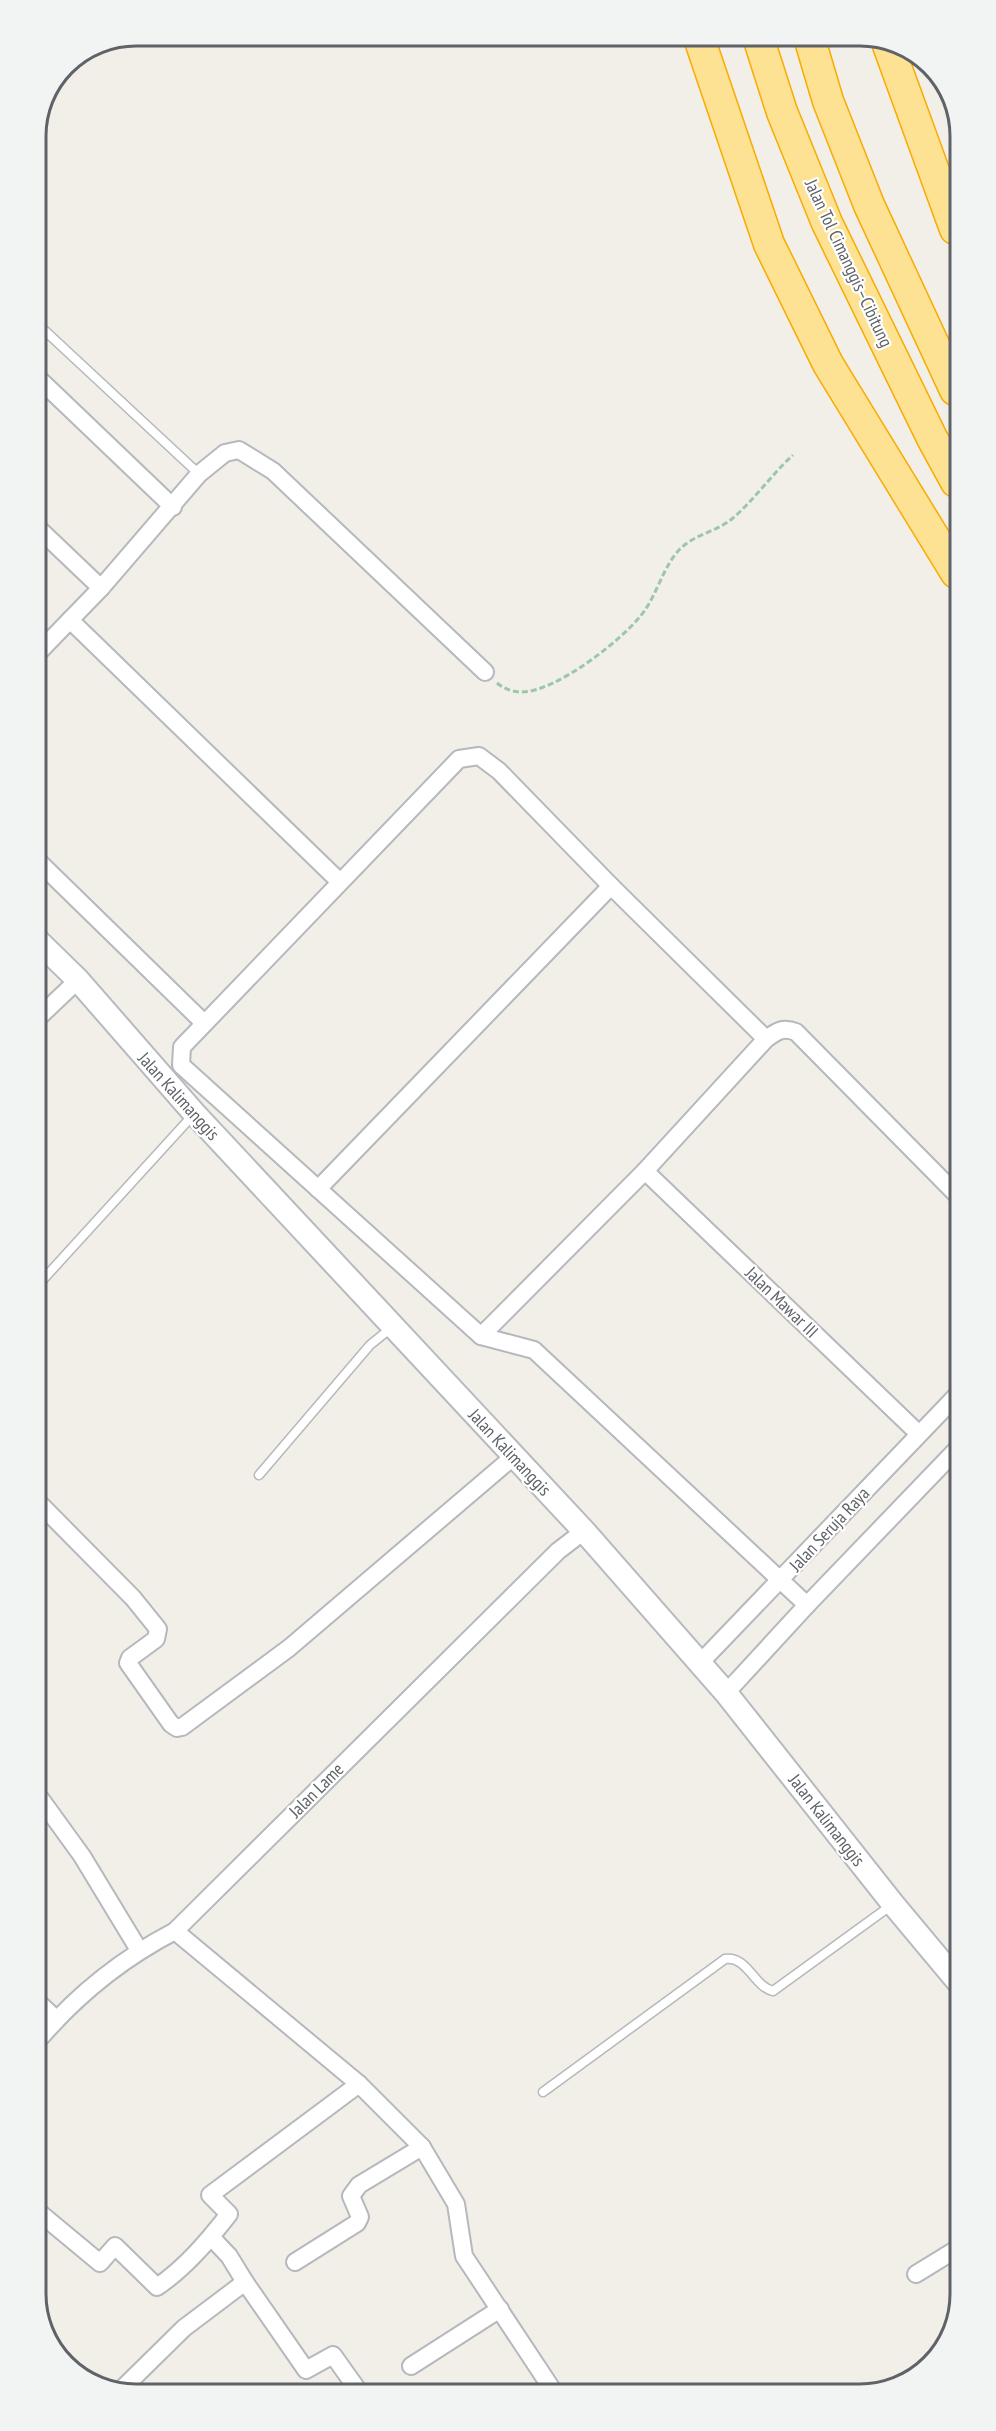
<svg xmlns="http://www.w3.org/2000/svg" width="996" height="2431" font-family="'PT Sans Narrow',sans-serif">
  <rect width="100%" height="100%" fill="#f1efe8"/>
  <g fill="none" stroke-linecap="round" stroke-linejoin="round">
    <defs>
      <g id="service">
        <polyline points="42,328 199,474"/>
        <polyline points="39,1284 194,1114"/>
        <polyline points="259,1475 370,1345 391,1328"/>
        <path d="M543 2092 725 1959C748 1956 753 1986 773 1991L893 1904"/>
      </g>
      <g id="minor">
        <polyline points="37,377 173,507"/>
        <polyline points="37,527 101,588"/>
        <polyline points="70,620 340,882"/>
        <polyline points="37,654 101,588 199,474 225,453 239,450 273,471 485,672"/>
        <polyline points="38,861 204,1023"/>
        <polyline points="38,1018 78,980"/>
        <polyline points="766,1039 611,886 499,771 479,756 459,759 182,1047 181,1065 481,1336 534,1350 807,1605"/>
        <polyline points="645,1171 919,1434"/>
        <polyline points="318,1189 611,886"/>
        <path d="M481 1336 645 1171 766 1039C777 1031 783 1027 796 1032L957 1195"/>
        <polyline points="39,1503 133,1598 158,1629 156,1639 130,1658 128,1663 171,1724 177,1728 182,1727 289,1648 513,1457"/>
        <polyline points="700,1663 958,1394"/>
        <polyline points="726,1693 807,1605 958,1448"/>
        <polyline points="40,1798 82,1856 139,1950"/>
        <polyline points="175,1931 359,2084 422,2147 456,2204 464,2256 554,2392"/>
        <polyline points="41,2005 56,2019"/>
        <path d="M41 2037C80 1992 123 1958 175 1931L558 1551 584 1531"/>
        <path d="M41 2214 100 2263 115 2246 157 2287C185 2268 208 2241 229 2214L210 2195 359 2084"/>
        <polyline points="295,2262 357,2223 360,2217 351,2196 359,2185 422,2147"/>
        <polyline points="916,2274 960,2247"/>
        <polyline points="245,2282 306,2370 333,2355 360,2393"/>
        <polyline points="411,2366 500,2309"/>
        <polyline points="120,2391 184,2328 245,2282 229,2256 211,2237"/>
      </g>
      <polyline id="secondary" points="38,941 78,980 194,1113 584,1531 726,1693 893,1904 959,1983"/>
      <g id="motorway">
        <polyline points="758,37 782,112 827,223 932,438 956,482"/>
        <polyline points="809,37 828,101 869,205 955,390"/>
        <polyline points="699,38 769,244 828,364 956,573"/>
        <polyline points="888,45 955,229"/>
      </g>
    </defs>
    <!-- service casing -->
    <use href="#service" stroke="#b5b8bc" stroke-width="11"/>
    <!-- minor casing -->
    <use href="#minor" stroke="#b5b8bc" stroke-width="20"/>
    <!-- secondary casing -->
    <use href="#secondary" stroke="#b6babf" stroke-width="26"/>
    <!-- motorway casing -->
    <use href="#motorway" stroke="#f9ab00" stroke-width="33"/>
    <!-- path -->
    <path stroke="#9cc7a9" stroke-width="3" stroke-dasharray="6 3" stroke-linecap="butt" d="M497 683C504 689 513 692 522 692 556 692 627 637 645 610 658 591 664 566 679 550 694 534 717 532 733 518 755 499 772 474 793 455"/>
    <!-- service -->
    <use href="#service" stroke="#fff" stroke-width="8"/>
    <!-- minor -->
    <use href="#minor" stroke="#fff" stroke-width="16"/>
    <!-- secondary -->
    <use href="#secondary" stroke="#fff" stroke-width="22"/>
    <!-- motorway -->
    <use href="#motorway" stroke="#fde293" stroke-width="30"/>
  </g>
  <g text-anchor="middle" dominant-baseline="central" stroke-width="4.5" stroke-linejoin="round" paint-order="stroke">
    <!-- street labels -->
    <g font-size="18" fill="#5f6368" stroke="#fff">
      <text transform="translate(849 263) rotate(65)">Jalan Tol Cimanggis–Cibitung</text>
      <text transform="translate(179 1096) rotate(48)">Jalan Kalimanggis</text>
      <text transform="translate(782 1302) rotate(44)">Jalan Mawar III</text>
      <text transform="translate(510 1452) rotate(47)">Jalan Kalimanggis</text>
      <text transform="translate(829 1529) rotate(-47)">Jalan Seruja Raya</text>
      <text transform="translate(316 1790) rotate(-45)">Jalan Lame</text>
      <text transform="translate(827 1820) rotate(52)">Jalan Kalimanggis</text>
    </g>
  </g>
  <!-- crop -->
  <path d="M0 0H996V2431H0ZM136 46H860A90 90 0 0 1 950 136V2294A90 90 0 0 1 860 2384H136A90 90 0 0 1 46 2294V136A90 90 0 0 1 136 46Z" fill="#f2f3f3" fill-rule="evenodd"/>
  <path fill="none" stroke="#5f6368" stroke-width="3" d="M136 46H860A90 90 0 0 1 950 136V2294A90 90 0 0 1 860 2384H136A90 90 0 0 1 46 2294V136A90 90 0 0 1 136 46Z"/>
</svg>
